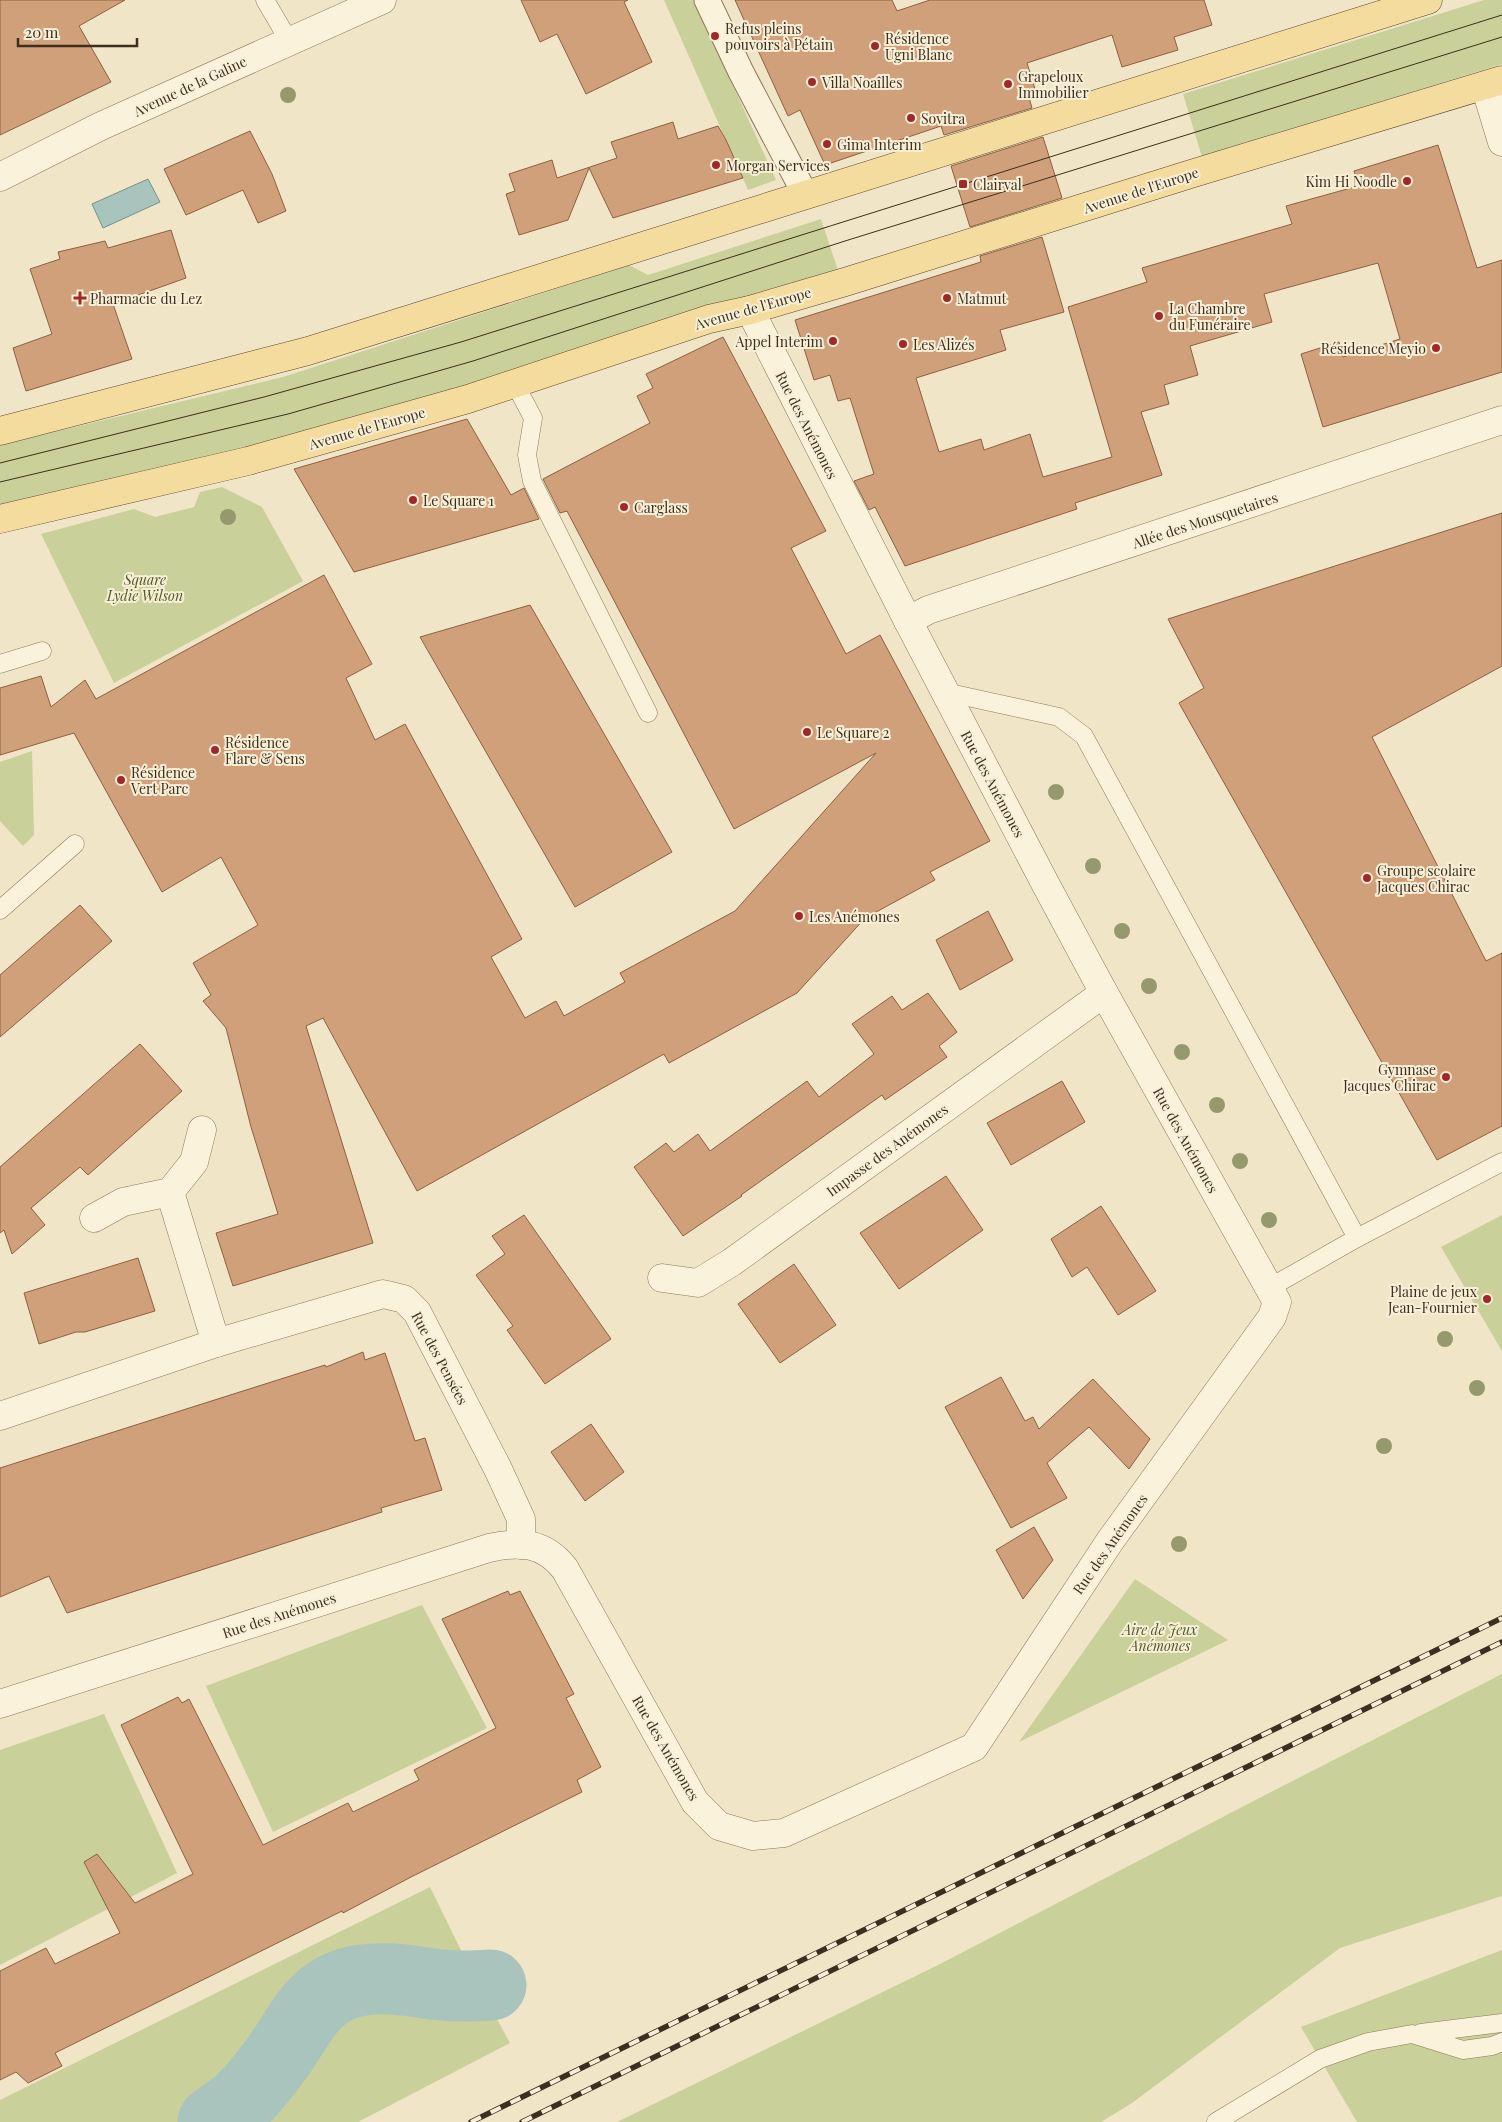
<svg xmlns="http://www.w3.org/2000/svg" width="1502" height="2122" font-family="'Playfair Display',serif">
  <rect width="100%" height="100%" fill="#f1e5c7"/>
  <!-- green -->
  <g fill="#c9d09a">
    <polygon points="664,0 694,0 776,180 748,190"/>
    <polygon points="1484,0 1502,0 1502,64 1202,157 1183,94"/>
    <polygon points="821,219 838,270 466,388 255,446 0,505 0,445 283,377 629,265 648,275"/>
    <polygon points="222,487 262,507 303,581 114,683 41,534 134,509 155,517 194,507 200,492"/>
    <polygon points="32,751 34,835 23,846 0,821 0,762"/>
    <polygon points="1502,1215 1502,1351 1441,1247"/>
    <polygon points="1135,1579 1228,1640 1019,1742"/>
    <polygon points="422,1605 487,1728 273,1832 206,1686"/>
    <polygon points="1502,1674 1502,1896 1340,1948 1132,2103 1101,2122 617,2122 938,1965 1269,1793"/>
    <polygon points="104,1714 177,1873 0,1965 0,1750"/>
    <polygon points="430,1887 478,1985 510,2043 358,2122 0,2122 0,2100"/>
    <polygon points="1502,1950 1502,2122 1357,2122 1301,2027"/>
  </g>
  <!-- water -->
  <polygon fill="#a8c4bd" stroke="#6e948b" points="148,179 160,202 103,228 92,204"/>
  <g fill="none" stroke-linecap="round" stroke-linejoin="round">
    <!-- river -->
    <path stroke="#a8c4bd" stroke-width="71" d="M213 2122C222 2115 232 2109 240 2102 254 2089 266 2073 277 2058 303 2022 313 1987 363 1980 392 1976 414 1982 442 1985 459 1987 475 1986 491 1985"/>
  </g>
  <!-- building -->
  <g fill="#d0a07b" stroke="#8e6040">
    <polygon points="0,0 125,0 79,26 111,82 0,135"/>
    <polygon points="521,0 628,0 624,2 652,62 586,94 557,34 540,42"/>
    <polygon points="735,0 892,0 897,11 930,0 1204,0 1212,25 1174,37 1178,50 1122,67 1112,35 1027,63 1036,92 1028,94 1032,108 944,135 941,126 825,165 800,110 788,116"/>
    <polygon points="673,122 678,139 718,126 726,140 743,178 613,218 589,168 568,220 519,235 506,194 515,191 509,174 552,160 557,178 617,158 611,142"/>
    <polygon points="250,131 272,174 286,211 258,223 243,190 186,215 164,169"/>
    <polygon points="1043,137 1062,198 970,227 951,166"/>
    <polygon points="1438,145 1477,268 1502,260 1502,372 1323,427 1301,354 1339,342 1343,357 1400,339 1378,263 1264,294 1272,322 1190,346 1198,375 1164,385 1169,404 1141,412 1162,475 1075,503 1077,509 905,566 875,507 869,510 854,481 874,474 850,398 838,401 830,375 814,380 795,320 981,262 980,256 1042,237 1064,312 1000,330 1006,350 916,378 939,452 981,439 984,450 1030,434 1043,477 1112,457 1068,307 1147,282 1142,268 1292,224 1286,206 1358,186 1354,171"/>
    <polygon points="171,230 186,278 113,304 132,359 26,391 13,348 52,334 30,269 60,259 58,252 105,241 108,248"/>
    <polygon points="723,337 826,531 791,548 846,654 880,635 990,841 930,872 935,880 865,918 797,993 669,1063 664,1054 417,1191 323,1018 306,1026 373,1243 233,1286 216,1233 278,1214 251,1127 226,1028 203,1001 211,995 193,963 258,925 221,857 162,892 74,733 0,755 0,688 41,676 51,707 85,680 96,699 324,575 372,664 346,678 375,740 405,724 522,939 491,957 525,1018 556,1001 564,1016 625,982 620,973 735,911 876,753 734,829 567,511 560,513 543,479 650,423 637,396 653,388 646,374"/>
    <polygon points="467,419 511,495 524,488 539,519 354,572 294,469"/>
    <polygon points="1502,513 1502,666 1372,737 1486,961 1502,953 1502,1126 1437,1160 1179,703 1204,688 1168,619"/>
    <polygon points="530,605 672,852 575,907 420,637"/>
    <polygon points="80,905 112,941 0,1037 0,975"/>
    <polygon points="988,911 1013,960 960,990 936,940"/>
    <polygon points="928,993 957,1032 939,1046 947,1057 885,1100 882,1095 741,1195 742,1196 683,1236 634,1167 666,1143 674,1152 698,1134 710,1151 807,1081 819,1097 874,1054 852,1024 892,996 902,1010"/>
    <polygon points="140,1044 182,1091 88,1175 80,1167 31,1208 45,1225 12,1254 4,1230 0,1233 0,1167"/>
    <polygon points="1062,1081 1085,1122 1011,1165 987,1123"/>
    <polygon points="946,1176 983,1230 899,1289 860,1233"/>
    <polygon points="1101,1206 1156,1291 1118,1315 1087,1267 1072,1277 1051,1239"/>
    <polygon points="524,1215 611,1339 545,1384 507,1330 513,1326 476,1275 505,1254 492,1236"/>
    <polygon points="138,1258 155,1311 85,1332 76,1332 39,1344 24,1293"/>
    <polygon points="794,1264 836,1325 780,1363 738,1304"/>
    <polygon points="363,1352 365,1360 385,1353 415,1441 425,1438 442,1490 381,1508 382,1512 67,1613 49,1576 0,1597 0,1468 325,1365 326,1367"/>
    <polygon points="1001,1377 1025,1421 1033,1417 1039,1429 1093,1379 1150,1439 1129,1469 1089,1427 1047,1463 1067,1498 1011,1528 945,1407"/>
    <polygon points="591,1424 624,1472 585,1501 551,1452"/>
    <polygon points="1034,1527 1053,1560 1023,1599 996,1550"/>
    <polygon points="508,1591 510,1595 520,1591 574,1694 566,1698 601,1767 577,1780 582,1792 411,1877 343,1913 342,1911 55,2053 62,2066 28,2083 16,2072 0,2080 0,1971 46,1948 55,1964 120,1933 84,1862 97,1854 135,1903 193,1874 121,1725 178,1697 182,1703 189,1699 263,1845 348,1803 353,1812 419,1780 414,1770 496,1728 442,1619"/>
  </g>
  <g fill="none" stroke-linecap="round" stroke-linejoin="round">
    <defs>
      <g id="service">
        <polyline points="265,0 289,41"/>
        <polyline points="515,384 533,418 527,455 532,481 648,713"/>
        <polyline points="0,664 42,651"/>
        <polyline points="945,692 1059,717 1084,736 1357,1238"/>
        <polyline points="0,910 75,844"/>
        <polyline points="1269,1288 1357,1238 1502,1162"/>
        <polyline points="1421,2033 1502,2023"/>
        <polyline points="1216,2122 1320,2059 1368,2042 1412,2034 1463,2050 1492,2046 1502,2042"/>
      </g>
      <polyline id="pedestrian" points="707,0 741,72 805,194"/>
      <g id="minor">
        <polyline points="1485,86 1502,142"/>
        <polyline points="0,177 101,126 382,0"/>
        <polyline points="908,621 928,610 1502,420"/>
        <polyline points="170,1192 216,1343"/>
        <polyline points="94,1218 123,1202 170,1192 194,1162 202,1130"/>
        <polyline points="662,1278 698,1283 732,1262 1104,993"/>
        <polyline points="0,1416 216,1343 383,1294 404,1299 417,1312 498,1469 521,1519 521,1545"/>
        <path d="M0 1704 489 1548C520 1541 544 1542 565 1569L695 1802 719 1826 753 1836 784 1833 974 1747 1110 1541 1272 1317 1277 1302 1104 993 1046 885 908 621 750 310"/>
      </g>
      <g id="primary">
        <polyline points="0,431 308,351 1428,0"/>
        <polyline points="0,519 248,461 468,399 709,319 750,310 845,282 1194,173 1502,80"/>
      </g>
    </defs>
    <!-- service casing -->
    <use href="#service" stroke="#8e775b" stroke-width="19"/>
    <!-- pedestrian casing -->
    <use href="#pedestrian" stroke="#8e775b" stroke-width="27"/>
    <!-- minor casing -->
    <use href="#minor" stroke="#8e775b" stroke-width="29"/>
    <!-- primary casing -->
    <use href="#primary" stroke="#5c452f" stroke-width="29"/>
    <!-- service -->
    <use href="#service" stroke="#fbf2db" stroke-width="18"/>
    <!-- pedestrian -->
    <use href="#pedestrian" stroke="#fbf2db" stroke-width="25"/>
    <!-- minor -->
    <use href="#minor" stroke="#fbf2db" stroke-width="28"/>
    <!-- primary -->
    <use href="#primary" stroke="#f4db9e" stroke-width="28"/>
    <!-- tram -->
    <g stroke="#3d2e1f" stroke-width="1">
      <polyline points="0,463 264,397 461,342 1502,15"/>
      <polyline points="0,482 288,414 473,361 845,241 1502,37"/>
    </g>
    <defs>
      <g id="rail">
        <polyline points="471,2122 1502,1618"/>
        <polyline points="522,2122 1502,1642"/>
      </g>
    </defs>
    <!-- rail casing -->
    <use href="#rail" stroke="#3d2e1f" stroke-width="5.5"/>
    <!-- rail -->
    <use href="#rail" stroke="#f8efd7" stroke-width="4" stroke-dasharray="11" stroke-linecap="butt"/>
  </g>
  <!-- trees -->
  <g fill="#96996e">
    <circle cx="288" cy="95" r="8"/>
    <circle cx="228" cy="517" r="8"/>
    <circle cx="1056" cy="792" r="8"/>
    <circle cx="1093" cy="866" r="8"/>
    <circle cx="1122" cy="931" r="8"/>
    <circle cx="1149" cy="986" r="8"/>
    <circle cx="1182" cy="1052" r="8"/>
    <circle cx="1217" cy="1105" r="8"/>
    <circle cx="1240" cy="1161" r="8"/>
    <circle cx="1269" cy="1220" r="8"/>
    <circle cx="1445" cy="1339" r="8"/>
    <circle cx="1477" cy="1388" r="8"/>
    <circle cx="1384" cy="1446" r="8"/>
    <circle cx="1179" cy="1544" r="8"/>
  </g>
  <!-- markers -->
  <g fill="#a02928" stroke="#f8efd7" stroke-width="2">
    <circle cx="715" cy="36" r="5"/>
    <circle cx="875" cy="46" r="5"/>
    <circle cx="812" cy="82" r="5"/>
    <circle cx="1008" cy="84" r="5"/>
    <circle cx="911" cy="118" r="5"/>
    <circle cx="827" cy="144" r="5"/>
    <circle cx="716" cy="165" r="5"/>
    <circle cx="1407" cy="181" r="5"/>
    <rect x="958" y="179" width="10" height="10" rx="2.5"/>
    <path d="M77.5 290.5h5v5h5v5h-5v5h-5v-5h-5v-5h5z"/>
    <circle cx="947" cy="298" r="5"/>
    <circle cx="1159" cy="316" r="5"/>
    <circle cx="833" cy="341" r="5"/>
    <circle cx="903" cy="344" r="5"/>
    <circle cx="1436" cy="348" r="5"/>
    <circle cx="413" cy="500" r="5"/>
    <circle cx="624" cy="507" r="5"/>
    <circle cx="807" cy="732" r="5"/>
    <circle cx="215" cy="750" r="5"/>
    <circle cx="121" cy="780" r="5"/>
    <circle cx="1367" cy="878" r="5"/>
    <circle cx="799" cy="916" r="5"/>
    <circle cx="1446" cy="1077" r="5"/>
    <circle cx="1487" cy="1299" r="5"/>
  </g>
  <g text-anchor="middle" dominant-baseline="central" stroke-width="4" stroke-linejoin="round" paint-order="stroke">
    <!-- poi labels -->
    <g font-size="14" fill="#3d2e1f" stroke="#f8efd7" text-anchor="start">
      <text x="725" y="28">Refus pleins<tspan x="725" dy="16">pouvoirs à Pétain</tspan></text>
      <text x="885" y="38">Résidence<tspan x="885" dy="16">Ugni Blanc</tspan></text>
      <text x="1018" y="76">Grapeloux<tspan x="1018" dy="16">Immobilier</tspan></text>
      <text x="822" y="82">Villa Noaîlles</text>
      <text x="921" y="118">Sovitra</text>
      <text x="837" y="144">Gima Interim</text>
      <text x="726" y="165">Morgan Services</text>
      <text x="1397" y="181" text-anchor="end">Kim Hi Noodle</text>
      <text x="973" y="184">Clairval</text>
      <text x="90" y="298">Pharmacie du Lez</text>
      <text x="957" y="298">Matmut</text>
      <text x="1169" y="308">La Chambre<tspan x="1169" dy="16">du Funéraire</tspan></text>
      <text x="823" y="341" text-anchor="end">Appel Interim</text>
      <text x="913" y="344">Les Alizés</text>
      <text x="1426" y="348" text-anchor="end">Résidence Meyio</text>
      <text x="423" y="500">Le Square 1</text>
      <text x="634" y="507">Carglass</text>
      <text x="817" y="732">Le Square 2</text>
      <text x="225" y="742">Résidence<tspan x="225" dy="16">Flare &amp; Sens</tspan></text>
      <text x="131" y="772">Résidence<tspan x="131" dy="16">Vert Parc</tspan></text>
      <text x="1377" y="870">Groupe scolaire<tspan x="1377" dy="16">Jacques Chirac</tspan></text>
      <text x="809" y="916">Les Anémones</text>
      <text x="1436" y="1069" text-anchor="end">Gymnase<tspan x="1436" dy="16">Jacques Chirac</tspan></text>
      <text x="1477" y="1291" text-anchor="end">Plaine de jeux<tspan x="1477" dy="16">Jean-Fournier</tspan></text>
    </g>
    <!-- street labels -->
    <g font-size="14" fill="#3d2e1f" stroke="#f8efd7">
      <text transform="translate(190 86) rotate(-25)">Avenue de la Galine</text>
      <text transform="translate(1141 190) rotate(-18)">Avenue de l'Europe</text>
      <text transform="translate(753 308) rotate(-16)">Avenue de l'Europe</text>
      <text transform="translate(807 425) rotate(63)">Rue des Anémones</text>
      <text transform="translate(367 428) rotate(-16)">Avenue de l'Europe</text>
      <text transform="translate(1205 520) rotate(-18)">Allée des Mousquetaires</text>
      <text transform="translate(993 784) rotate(62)">Rue des Anémones</text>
      <text transform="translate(1186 1140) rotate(61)">Rue des Anémones</text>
      <text transform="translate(887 1150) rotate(-36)">Impasse des Anémones</text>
      <text transform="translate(440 1358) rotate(62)">Rue des Pensées</text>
      <text transform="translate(1110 1544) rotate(-55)">Rue des Anémones</text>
      <text transform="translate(279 1615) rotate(-18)">Rue des Anémones</text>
      <text transform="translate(666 1748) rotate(60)">Rue des Anémones</text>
    </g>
    <!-- park labels -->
    <g font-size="14" font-style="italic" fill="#4c5b25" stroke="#f8efd7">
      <text x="145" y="579">Square<tspan x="145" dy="16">Lydie Wilson</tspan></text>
      <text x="1160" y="1629">Aire de Jeux<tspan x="1160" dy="16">Anémones</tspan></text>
    </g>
  </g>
  <!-- scale -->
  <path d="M18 38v8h119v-8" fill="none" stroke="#3d2e1f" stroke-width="2.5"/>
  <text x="25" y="38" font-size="15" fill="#3d2e1f" stroke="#f8efd7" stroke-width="4" paint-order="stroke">20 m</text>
</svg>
